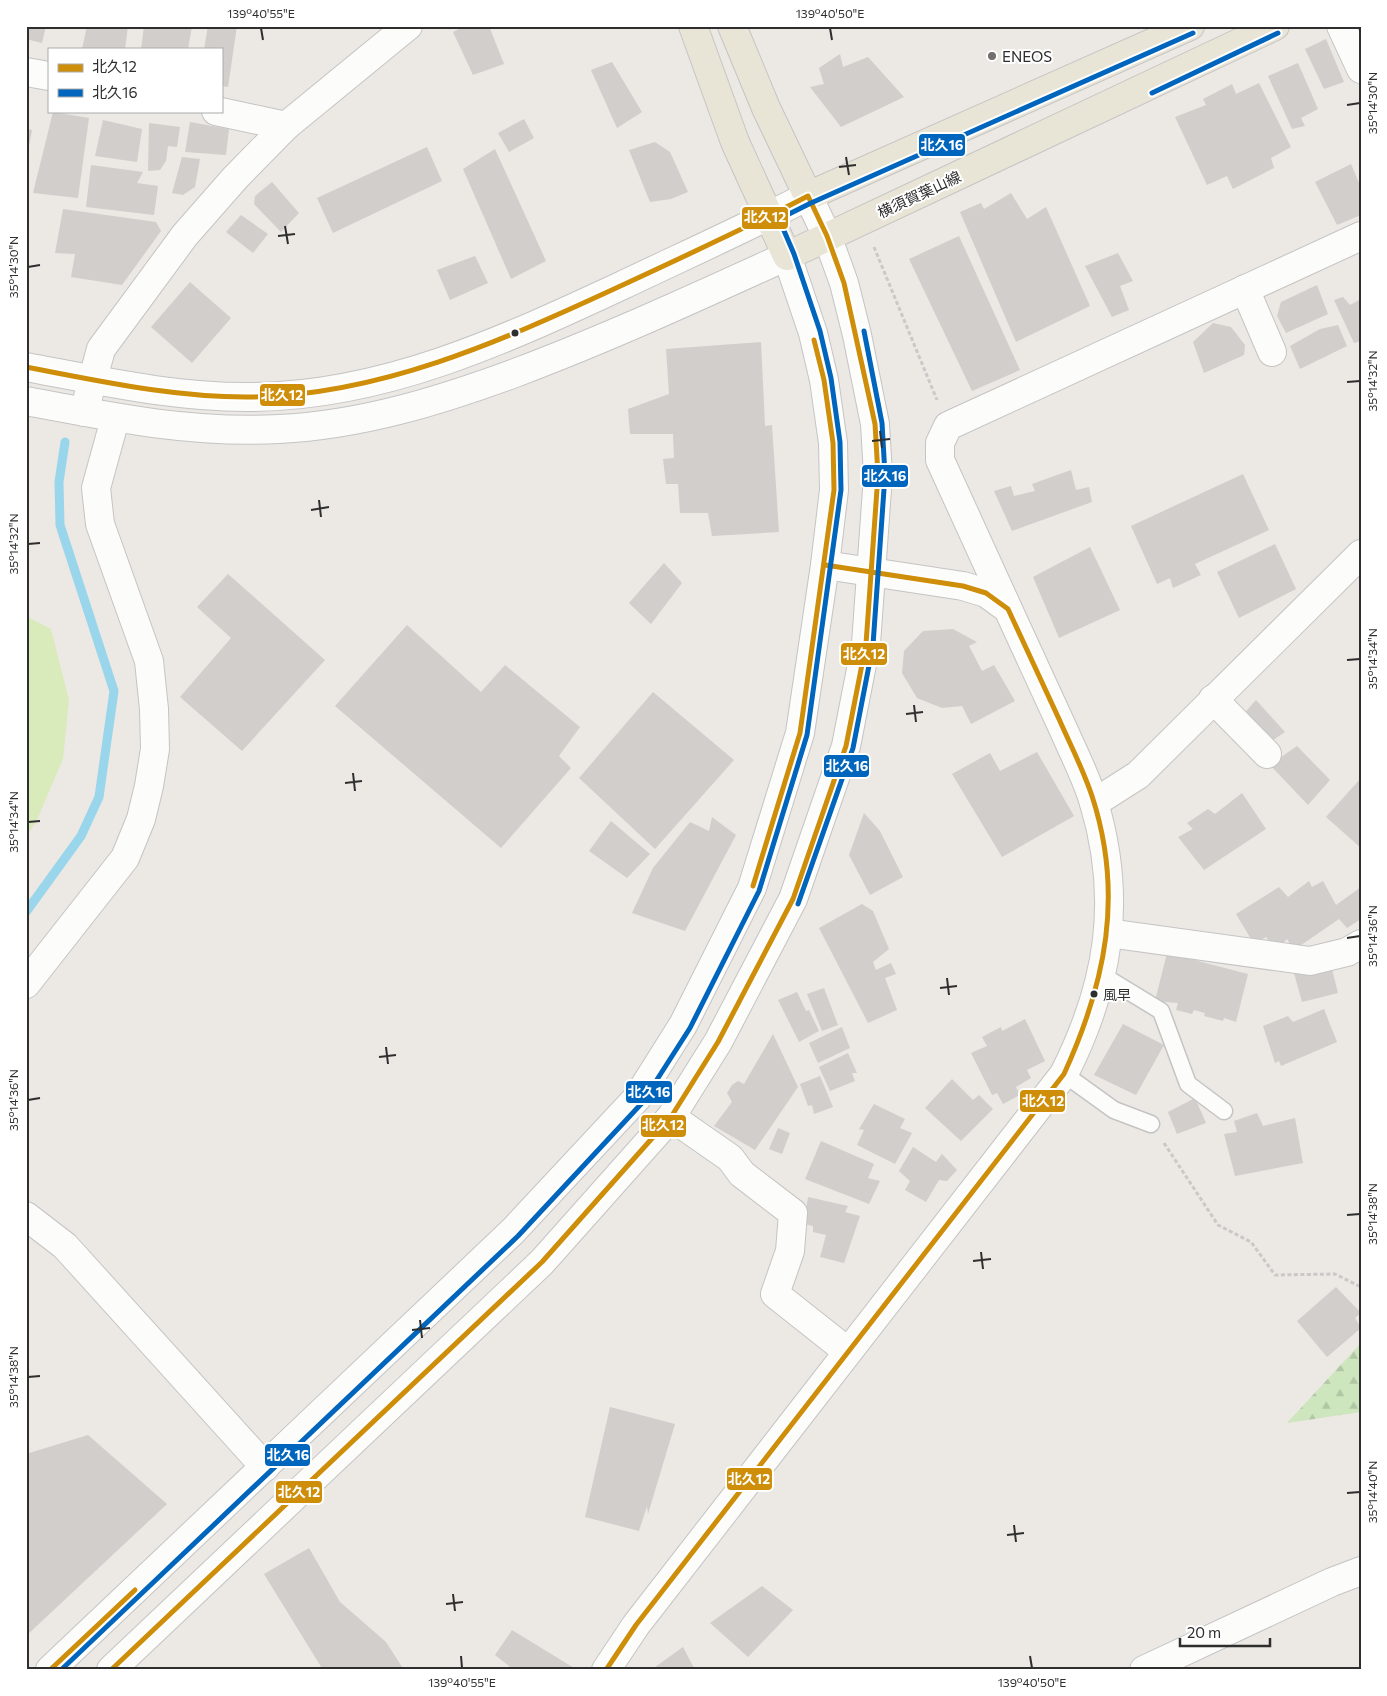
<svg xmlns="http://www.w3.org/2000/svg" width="1387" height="1696" font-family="Commissioner,'Noto Sans JP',sans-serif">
  <defs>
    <pattern id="forest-firs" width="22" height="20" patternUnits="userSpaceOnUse" patternTransform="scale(1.25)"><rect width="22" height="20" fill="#cee6be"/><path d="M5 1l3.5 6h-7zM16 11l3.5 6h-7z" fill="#b1c6a4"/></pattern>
  </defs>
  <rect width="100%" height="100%" fill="#ece8e4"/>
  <!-- forest -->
  <polygon fill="url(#forest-firs)" points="1361,1343 1361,1412 1287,1423"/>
  <!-- pitch -->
  <polygon fill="#d9eabb" points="26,616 51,629 69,700 63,759 36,822 26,836"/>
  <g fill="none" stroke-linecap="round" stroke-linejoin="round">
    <!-- stream -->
    <polyline stroke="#99d6ec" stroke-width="9" points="26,912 81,836 99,797 114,691 60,525 59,482 65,442"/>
  </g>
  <!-- building -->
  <g fill="#d1cecb">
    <polygon points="26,26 46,26 42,43 26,39"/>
    <polygon points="87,26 128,26 125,49 82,49"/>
    <polygon points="144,26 192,26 188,49 141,49"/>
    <polygon points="208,26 237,26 228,87 221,86 221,49 204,49"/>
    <polygon points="465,26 489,26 504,64 473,75 453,32"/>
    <polygon points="1326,39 1344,82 1324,89 1305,49"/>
    <polygon points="840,54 843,67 868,57 904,97 841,127 810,87 824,84 819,68"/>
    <polygon points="612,62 642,112 617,128 591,70"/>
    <polygon points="1298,63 1318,109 1301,118 1305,126 1292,129 1268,76"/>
    <polygon points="1259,83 1291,147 1271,158 1274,168 1233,189 1227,176 1207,185 1175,117 1206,105 1203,99 1232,84 1236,94"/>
    <polygon points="53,112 89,118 78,198 33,193"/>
    <polygon points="524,119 534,138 509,152 498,133"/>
    <polygon points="103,120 142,129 137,162 95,156"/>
    <polygon points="190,122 229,129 226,155 185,152"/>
    <polygon points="149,123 180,127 177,147 168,146 166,161 160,170 148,171"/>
    <polygon points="26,129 32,130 27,156 26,156"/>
    <polygon points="655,142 670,152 688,192 671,199 650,202 629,150"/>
    <polygon points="427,147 442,181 333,233 317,198"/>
    <polygon points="495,149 546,261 511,279 463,169"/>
    <polygon points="182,157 200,159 195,187 183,195 172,193"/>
    <polygon points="1351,164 1361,188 1361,215 1337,225 1315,182"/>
    <polygon points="91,165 143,172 137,183 158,186 154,215 86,207"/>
    <polygon points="272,182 299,213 281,232 254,204 255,196"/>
    <polygon points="1011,193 1027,219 1046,207 1090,306 1016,342 960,212 981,203 984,209"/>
    <polygon points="63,209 156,222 161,231 122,285 71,277 75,254 55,253"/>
    <polygon points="241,215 268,234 253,253 226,232"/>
    <polygon points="959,236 1020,370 972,391 909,259"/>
    <polygon points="1118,253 1133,281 1120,286 1129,310 1112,317 1085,266"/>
    <polygon points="475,256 488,283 450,300 437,270"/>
    <polygon points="190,282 231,318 192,363 151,327"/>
    <polygon points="1317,285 1328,314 1286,333 1277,316 1281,302"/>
    <polygon points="1343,297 1350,305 1361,299 1361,341 1354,343 1334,300"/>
    <polygon points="1213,323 1231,327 1245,345 1244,355 1204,373 1193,342"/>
    <polygon points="1338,325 1347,346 1300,369 1290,346 1320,329"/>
    <polygon points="761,342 765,426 772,425 779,532 712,536 708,513 680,513 678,484 666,484 663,459 674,458 673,434 630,434 628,409 669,394 666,349"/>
    <polygon points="1071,470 1076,490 1089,487 1092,502 1012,531 994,491 1011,486 1014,496 1035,491 1032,484"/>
    <polygon points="1243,474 1269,530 1195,564 1201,575 1173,588 1170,578 1157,584 1131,526"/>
    <polygon points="1275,544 1296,589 1239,618 1217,572"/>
    <polygon points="1090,547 1120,610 1059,638 1033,577"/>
    <polygon points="664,563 682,583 651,624 629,603"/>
    <polygon points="228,574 325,660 242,751 180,697 231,638 197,607"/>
    <polygon points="407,625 481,692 505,665 580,727 559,756 571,768 501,848 335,706"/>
    <polygon points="953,629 977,642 969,646 982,671 994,665 1015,701 971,724 962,706 942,708 917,698 902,673 904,651 923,631"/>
    <polygon points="653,692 734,760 655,849 579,778"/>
    <polygon points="1256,700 1285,732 1267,744 1241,717"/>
    <polygon points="1297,746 1330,780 1308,805 1270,765"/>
    <polygon points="1037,752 1074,816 1002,857 952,774 990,753 1000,771"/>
    <polygon points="1361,778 1361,848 1326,817"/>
    <polygon points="1242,793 1266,829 1204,870 1178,837 1193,829 1187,823 1208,809 1215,814"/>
    <polygon points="864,813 880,831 903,877 870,895 849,855"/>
    <polygon points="712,817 736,835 685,931 632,913 653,868 690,822 709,831"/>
    <polygon points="611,821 650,854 627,878 589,851"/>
    <polygon points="1309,881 1312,887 1323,881 1336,905 1361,887 1361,919 1347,928 1339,919 1294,950 1287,939 1276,950 1266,937 1254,944 1236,914 1279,887 1288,897"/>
    <polygon points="862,904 873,911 889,949 873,962 876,970 891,963 896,974 885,978 897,1010 868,1023 819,928"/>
    <polygon points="1167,953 1248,974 1236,1022 1224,1018 1223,1021 1204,1016 1205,1013 1194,1010 1192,1014 1176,1010 1178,1003 1155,1001"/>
    <polygon points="1331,965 1338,993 1302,1002 1294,973"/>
    <polygon points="824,988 838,1025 822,1031 807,994"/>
    <polygon points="797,992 806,1011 809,1010 819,1031 799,1042 778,1000"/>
    <polygon points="1324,1009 1337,1042 1281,1066 1279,1061 1275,1063 1263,1026 1288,1016 1293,1022"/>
    <polygon points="1025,1019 1045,1061 1027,1070 1031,1078 1016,1087 1020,1095 1003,1104 997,1093 992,1095 971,1053 987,1046 982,1037 1001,1027 1002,1031"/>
    <polygon points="1123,1024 1164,1045 1136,1095 1094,1075"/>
    <polygon points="842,1027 850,1048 818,1063 809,1043"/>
    <polygon points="773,1034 798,1087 755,1150 714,1126 732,1102 727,1093 732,1085 738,1081 744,1084"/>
    <polygon points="848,1053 857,1073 852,1073 855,1081 830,1091 819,1067"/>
    <polygon points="820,1076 833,1107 814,1114 812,1105 808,1106 800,1084"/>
    <polygon points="952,1079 973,1100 979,1095 993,1109 961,1141 925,1108"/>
    <polygon points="1195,1098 1206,1123 1177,1134 1168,1112"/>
    <polygon points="874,1104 905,1119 900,1128 912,1133 895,1164 857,1145 864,1130 859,1129"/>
    <polygon points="1257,1113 1263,1126 1295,1118 1303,1163 1235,1176 1224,1134 1237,1132 1234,1121"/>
    <polygon points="778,1128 790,1133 782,1154 769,1149"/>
    <polygon points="821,1141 874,1164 868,1178 880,1181 869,1204 805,1179"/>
    <polygon points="913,1147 936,1162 942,1154 957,1170 947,1181 939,1180 926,1202 905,1190 910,1181 899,1171"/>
    <polygon points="808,1197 848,1206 845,1212 860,1216 844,1263 820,1257 826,1235 813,1232 813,1226 804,1224"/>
    <polygon points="1336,1287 1361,1313 1355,1318 1361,1328 1327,1357 1297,1321"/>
    <polygon points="610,1407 675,1424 648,1514 647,1506 639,1531 585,1517"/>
    <polygon points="88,1435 167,1504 26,1636 26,1454"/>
    <polygon points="309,1548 340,1602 386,1642 404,1670 323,1670 264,1574"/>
    <polygon points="762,1586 793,1610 748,1657 710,1623"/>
    <polygon points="512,1630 574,1668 570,1670 514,1670 495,1655"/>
    <polygon points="683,1647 695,1670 651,1670"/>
  </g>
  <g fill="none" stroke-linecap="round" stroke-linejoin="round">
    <defs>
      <g id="service">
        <polyline points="1102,975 1161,1011 1188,1084 1224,1111"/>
        <polyline points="1064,1074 1114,1110 1151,1124"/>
      </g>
      <g id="minor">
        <polyline points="1341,26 1361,69"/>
        <polyline points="26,72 49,76"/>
        <polyline points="216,111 286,126"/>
        <polyline points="1245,289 1272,352"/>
        <polyline points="84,412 101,349 185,235 235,178 286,126 408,26"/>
        <polyline points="1008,609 940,460 940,443 948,426 1361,236"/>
        <polyline points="1213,699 1267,754"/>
        <polyline points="1094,803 1138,775 1361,554"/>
        <polyline points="1108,933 1310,961 1347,952 1361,944"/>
        <polyline points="26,984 125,858 141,819 149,786 155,749 154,709 149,661 100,524 96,488 115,419"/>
        <polyline points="671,1117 730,1158 742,1174 793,1213 790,1251 775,1294 847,1351"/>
        <polyline points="26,1216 65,1246 265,1467"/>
        <polyline points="1144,1670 1332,1582 1361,1571"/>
      </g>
      <g id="tertiary">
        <path d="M26 367C101 381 176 398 252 397 385 396 507 339 625 284 686 255 748 227 808 196L827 236 844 283 857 335 875 424 878 475 866 644 846 746 793 899 718 1042 671 1117 542 1262 111 1670"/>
        <path d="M26 401C110 417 194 434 279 429 361 425 439 401 515 373 608 338 697 297 787 256L813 333 824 380 833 443 834 490 825 565 800 733 752 888 683 1025 637 1098 513 1231 50 1670"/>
        <path d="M606 1670 636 1625 1064 1074C1109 985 1123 900 1094 803 1087 779 1075 756 1065 733 1046 692 1027 651 1008 609L986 593 963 586 825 565"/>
      </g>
      <g id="primary">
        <polyline points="693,26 735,142 787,256 1275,26"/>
        <polyline points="732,26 766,108 808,196 1190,26"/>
      </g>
    </defs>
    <!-- service casing -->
    <use href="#service" stroke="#c5c4c5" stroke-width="19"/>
    <!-- minor casing -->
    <use href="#minor" stroke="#c5c4c5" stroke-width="30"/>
    <!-- tertiary casing -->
    <use href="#tertiary" stroke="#c5c4c5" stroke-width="30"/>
    <!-- primary casing -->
    <use href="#primary" stroke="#c6c5c4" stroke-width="30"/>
    <!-- path -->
    <g stroke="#c9c9c8" stroke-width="3" stroke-dasharray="4 2.5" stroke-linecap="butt">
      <polyline points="874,247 937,400"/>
      <polyline points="1164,1143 1218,1225 1251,1242 1275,1275 1335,1274 1361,1287"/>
    </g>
    <!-- service -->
    <use href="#service" stroke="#fcfcfb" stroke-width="16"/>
    <!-- minor -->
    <use href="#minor" stroke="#fcfcfb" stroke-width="28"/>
    <!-- tertiary -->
    <use href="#tertiary" stroke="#fcfcfb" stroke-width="28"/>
    <!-- primary -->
    <use href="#primary" stroke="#e8e4d6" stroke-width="28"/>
    <defs>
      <g id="bus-1">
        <path d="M26 367C100 381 176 398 252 397 380 395 499 342 614 289 679 259 744 229 808 196L827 236 844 283 875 424 878 475 866 644 846 746 793 899 718 1042 671 1117 542 1262 111 1670"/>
        <polyline points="753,886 800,733 834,490 833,443 824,380 814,340"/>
        <polyline points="50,1670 135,1590"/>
        <path d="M606 1670 636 1625 1064 1074C1106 982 1124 894 1092 796 1083 769 1070 744 1059 719 1042 682 1025 646 1008 609L986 593 963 586 825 565"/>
      </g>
      <g id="bus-2">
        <polyline points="1152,93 1278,33"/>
        <polyline points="798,904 853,748 873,645 885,475 882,423 864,331"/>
        <polyline points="61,1670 518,1236 642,1103 690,1028 759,891 807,735 841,490 840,442 831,378 820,331 794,254 779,219 811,203 1193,33"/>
      </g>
    </defs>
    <!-- bus-1 casing -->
    <use href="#bus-1" stroke="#fff" stroke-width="9"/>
    <!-- bus-2 casing -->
    <use href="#bus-2" stroke="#fff" stroke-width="9"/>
    <!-- bus-1 -->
    <use href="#bus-1" stroke="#cf8e09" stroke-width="5"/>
    <!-- bus-2 -->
    <use href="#bus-2" stroke="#0065bd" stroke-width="5"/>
  </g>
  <!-- ticks -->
  <path fill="none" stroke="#2e2e2e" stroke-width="2" d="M261 28 263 40M830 28 832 40M1347 105 1360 103M846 157 849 175M839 167 856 165M285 226 288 244M278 236 295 234M28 267 40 265M1347 382 1360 381M880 431 882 448M872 441 890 439M319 500 321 517M311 510 329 507M28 544 40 543M1347 660 1360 659M914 705 916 722M906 714 923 712M353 773 355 791M345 783 362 781M28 822 40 821M1347 938 1360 936M947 978 949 995M940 988 957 986M386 1047 388 1064M379 1057 396 1055M28 1100 40 1098M1347 1215 1360 1214M981 1252 983 1269M973 1261 991 1259M420 1320 422 1338M412 1330 430 1328M28 1377 40 1376M1347 1493 1360 1492M1014 1525 1016 1542M1007 1535 1024 1533M453 1594 455 1611M446 1604 463 1602M461 1656 462 1668M1030 1656 1032 1668"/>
  <!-- markers -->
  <circle fill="#706f6e" stroke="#fff" stroke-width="2" cx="992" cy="56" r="5"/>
  <g fill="#2e2e2e" stroke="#fff" stroke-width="2">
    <circle cx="515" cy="333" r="4.5"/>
    <circle cx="1094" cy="994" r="4.5"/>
  </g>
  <g text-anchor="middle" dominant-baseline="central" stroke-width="4" stroke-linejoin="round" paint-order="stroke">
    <!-- bus labels -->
    <g font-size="14" fill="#2e2e2e" stroke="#fff" text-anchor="start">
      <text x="1103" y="994">風早</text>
    </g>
    <!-- poi labels -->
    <g font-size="15" fill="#2e2e2e" stroke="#fff" text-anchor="start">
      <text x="1002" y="56">ENEOS</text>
    </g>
    <!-- street labels -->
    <g font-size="15" fill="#2e2e2e" stroke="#fff">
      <text transform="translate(919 194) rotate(-25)">横須賀葉山線</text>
    </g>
  </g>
  <g stroke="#fff" stroke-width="2">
    <rect x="918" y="133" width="48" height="24" rx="5" fill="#0065bd"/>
    <rect x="741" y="206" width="48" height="24" rx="5" fill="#cf8e09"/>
    <rect x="259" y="383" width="47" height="24" rx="5" fill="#cf8e09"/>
    <rect x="861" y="464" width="48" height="24" rx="5" fill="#0065bd"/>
    <rect x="840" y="642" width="48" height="24" rx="5" fill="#cf8e09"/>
    <rect x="823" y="754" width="47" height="24" rx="5" fill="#0065bd"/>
    <rect x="625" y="1080" width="48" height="24" rx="5" fill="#0065bd"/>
    <rect x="1019" y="1089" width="47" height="24" rx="5" fill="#cf8e09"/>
    <rect x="640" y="1114" width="47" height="24" rx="5" fill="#cf8e09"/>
    <rect x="264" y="1443" width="47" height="24" rx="5" fill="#0065bd"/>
    <rect x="726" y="1467" width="47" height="24" rx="5" fill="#cf8e09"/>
    <rect x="275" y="1480" width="48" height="24" rx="5" fill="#cf8e09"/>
  </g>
  <g font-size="14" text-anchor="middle" font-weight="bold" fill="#fff">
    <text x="942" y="150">北久16</text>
    <text x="765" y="222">北久12</text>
    <text x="282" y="400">北久12</text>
    <text x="885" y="481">北久16</text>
    <text x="864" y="659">北久12</text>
    <text x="847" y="771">北久16</text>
    <text x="649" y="1097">北久16</text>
    <text x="1043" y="1106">北久12</text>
    <text x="663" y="1130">北久12</text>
    <text x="288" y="1460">北久16</text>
    <text x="749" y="1484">北久12</text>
    <text x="299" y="1497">北久12</text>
  </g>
  <!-- border -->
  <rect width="1387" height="1696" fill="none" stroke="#ffffff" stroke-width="55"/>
  <!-- legend -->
  <rect x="48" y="48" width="175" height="65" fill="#ffffff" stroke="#ababab"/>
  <rect x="58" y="64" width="25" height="8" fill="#cf8e09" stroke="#ababab"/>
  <text x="92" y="72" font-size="15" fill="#2e2e2e">北久12</text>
  <rect x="58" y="89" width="25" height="8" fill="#0065bd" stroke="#ababab"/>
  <text x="92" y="98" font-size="15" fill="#2e2e2e">北久16</text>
  <!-- scale -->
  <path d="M1180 1638v8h90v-8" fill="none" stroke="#2e2e2e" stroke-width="2.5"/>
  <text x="1187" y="1638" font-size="15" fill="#2e2e2e" stroke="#ffffff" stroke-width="4" paint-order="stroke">20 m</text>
  <rect x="28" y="28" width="1332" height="1640" fill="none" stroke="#2e2e2e" stroke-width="2"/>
  <g font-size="12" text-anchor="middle" fill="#2e2e2e">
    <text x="261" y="18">139°40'55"E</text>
    <text x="830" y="18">139°40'50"E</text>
    <text transform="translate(1373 103) rotate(-90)" y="4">35°14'30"N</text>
    <text transform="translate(14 267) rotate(-90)" y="4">35°14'30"N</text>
    <text transform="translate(1373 381) rotate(-90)" y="4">35°14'32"N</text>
    <text transform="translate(14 544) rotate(-90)" y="4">35°14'32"N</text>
    <text transform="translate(1373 659) rotate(-90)" y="4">35°14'34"N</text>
    <text transform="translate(14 822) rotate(-90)" y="4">35°14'34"N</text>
    <text transform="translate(1373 936) rotate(-90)" y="4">35°14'36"N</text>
    <text transform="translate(14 1100) rotate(-90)" y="4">35°14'36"N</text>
    <text transform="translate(1373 1214) rotate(-90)" y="4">35°14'38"N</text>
    <text transform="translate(14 1377) rotate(-90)" y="4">35°14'38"N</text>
    <text transform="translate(1373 1492) rotate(-90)" y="4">35°14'40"N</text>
    <text x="462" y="1687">139°40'55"E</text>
    <text x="1032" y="1687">139°40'50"E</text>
  </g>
</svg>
